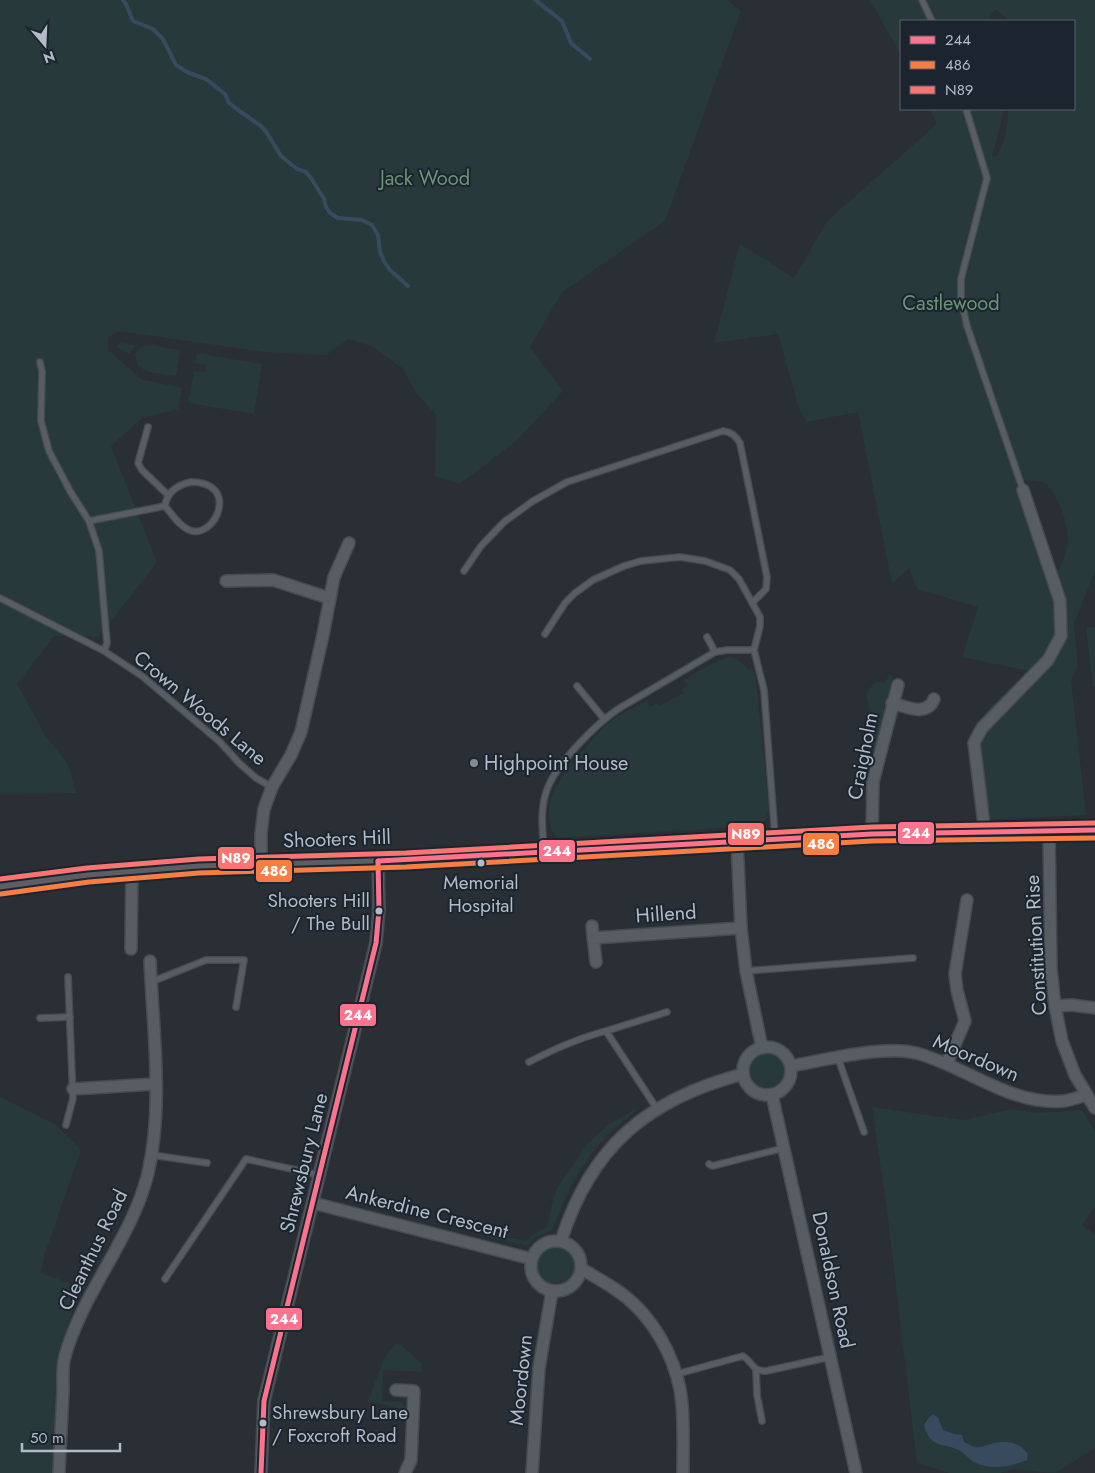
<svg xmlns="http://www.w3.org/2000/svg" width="1095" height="1473" font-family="Jost,sans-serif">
  <rect width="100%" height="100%" fill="#292f35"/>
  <!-- green -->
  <g fill="#27393b" fill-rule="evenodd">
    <polygon points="0,0 727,0 741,11 665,221 562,292 530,347 563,391 515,442 460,484 435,476 436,415 417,394 402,368 373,347 349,339 326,355 265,352 118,331 108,338 108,350 141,379 182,388 178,409 142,418 111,446 157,562 99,637 54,636 17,684 45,735 68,764 76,793 0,794"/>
    <path d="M870 0H1095V571L1074 624 1078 666 1071 680 1086 815 979 820 969 735 989 708 1029 671 962 657 978 607 917 589 909 568 892 584 858 412 807 422 799 409 778 334 714 343 740 244 794 278 827 221 937 124 930 109H1004L997 139 992 155 994 157 997 156 1005 137 1009 109H1074V21H1009L997 10 994 11 990 14V21H901V55ZM1028 480C1033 481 1040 481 1044 483 1056 490 1068 523 1068 537 1069 548 1063 560 1058 571L1048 574 1016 484Z"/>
    <polygon points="121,343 134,345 135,347 129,354 115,346"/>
    <path d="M149 345 180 350 176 376 148 372 138 366 135 354C138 348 142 346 149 345Z"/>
    <polygon points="197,353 262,364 254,414 188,403 194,371 205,372 206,365 195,363"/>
    <polygon points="1095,627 1095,687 1093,687 1086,628"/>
    <path d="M728 657 737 659 750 670 752 667 756 679 769 810 765 821 756 826 557 838C533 807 566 770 586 747 595 737 605 725 616 717 626 711 637 706 647 701L650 707 657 703 659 706 683 693 681 689 687 686 684 680 707 666Z"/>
    <path d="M890 675H892C896 688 886 698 886 711L884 712C882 724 877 736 876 748L871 751 866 745 872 735 869 724C871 721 873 720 873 717 872 706 859 698 873 685 877 681 879 681 884 683Z"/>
    <circle cx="767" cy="1071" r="19"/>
    <polygon points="0,1097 56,1125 81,1150 44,1256 41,1273 83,1288 78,1295 58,1353 54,1473 0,1473"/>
    <polygon points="872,1107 963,1120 1012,1109 1037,1113 1082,1110 1095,1132 1095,1207 1082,1225 1095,1235 1095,1448 1055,1473 1012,1469 1000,1473 950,1473 917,1463 887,1211"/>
    <path d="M638 1108C631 1117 613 1128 604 1139 579 1165 566 1197 552 1230L534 1238 527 1246 489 1237 490 1235 526 1241 532 1235 548 1226 551 1207 556 1190 588 1143 608 1125Z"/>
    <circle cx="557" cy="1266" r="20"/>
    <polygon points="396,1344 400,1344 421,1363 421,1372 383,1370 382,1401 402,1402 406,1409 405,1410 368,1401 385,1356"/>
  </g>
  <!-- water -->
  <path fill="#384a5e" d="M933 1414 938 1418 943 1430 955 1434 962 1435 964 1442C967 1443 971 1446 975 1447 980 1448 986 1445 991 1444 1006 1439 1019 1442 1028 1454L1027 1460C1012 1466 990 1471 974 1462 969 1459 964 1453 959 1450 940 1442 931 1449 924 1425L928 1419Z"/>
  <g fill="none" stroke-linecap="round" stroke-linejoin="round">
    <!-- stream -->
    <g stroke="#384a5e" stroke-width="4">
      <polyline points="123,0 126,4 133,21 153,29 163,39 176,65 189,73 206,79 225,94 229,103 238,110 261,126 267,133 281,156 297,169 306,172 311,178 324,199 326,207 330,213 338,218 362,220 372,225 378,235 380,252 384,261 390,270 408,286"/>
      <polyline points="535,0 562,21 571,43 590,59"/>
    </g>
    <defs>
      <g id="lane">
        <polyline points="922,0 932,21"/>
        <polyline points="966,109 987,178 961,279 961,299 967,326 1023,490"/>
        <polyline points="40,362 42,371 41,421 49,451 70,491 89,521 99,551 107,643 104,651"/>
        <polyline points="148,427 138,463 142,470 168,495"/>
        <path d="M191 482C241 482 215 541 189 530 179 526 172 514 165 506 167 492 177 485 191 482Z"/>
        <polyline points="89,521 165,506"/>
        <path d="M464 571 481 546 504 522 533 501 567 482 723 431C731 432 735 435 740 443L767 577 766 589 753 602"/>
        <polyline points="0,598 104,651 142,676 220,742 239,763 256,778 272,787"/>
        <polyline points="545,634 565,603 575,593 593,580 624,566 641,561 680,557 705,561 730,570 739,579 760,617 760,626 754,650 764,690 775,836"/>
        <polyline points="707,637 715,652"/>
        <polyline points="577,686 604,719"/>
        <path d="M544 848C542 828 540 805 548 787 559 761 595 725 618 709L715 652 727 650H754"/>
        <polyline points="746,971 913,958"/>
        <polyline points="151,982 206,960 244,960 236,1007"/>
        <polyline points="40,1018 70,1017"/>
        <polyline points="606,1031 667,1012"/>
        <polyline points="838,1058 864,1132"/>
        <path d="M529 1062C554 1049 579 1038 606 1031L657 1109"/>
        <polyline points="66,1125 73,1098 68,977"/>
        <polyline points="152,1155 207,1163"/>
        <polyline points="709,1164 712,1166 784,1148"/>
        <polyline points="165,1279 246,1159 319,1175"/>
        <polyline points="756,1370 757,1395 762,1421"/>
        <path d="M677 1374 743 1356C754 1363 751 1371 766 1371L830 1357"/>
      </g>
      <g id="street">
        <polyline points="226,581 273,580 329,598"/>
        <path d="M892 703C907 707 927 717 934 699"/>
        <polyline points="1049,832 1051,969 1055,1006 1062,1041 1075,1075 1095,1108"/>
        <polyline points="985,833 974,743 982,728 1048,660 1061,636 1060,601 1023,490"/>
        <polyline points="872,834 873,782 898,685"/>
        <polyline points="737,841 741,928 746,971 762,1048"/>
        <polyline points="261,864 261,833 264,809 272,787 291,755 301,732 323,635 334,577 349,543"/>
        <polyline points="592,926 596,962"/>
        <polyline points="593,938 741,928"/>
        <polyline points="131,949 132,870"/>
        <polyline points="1055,1006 1072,1005 1095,1008"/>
        <circle cx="767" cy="1071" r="24"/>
        <polyline points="947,1063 965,1021 957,990 955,974 967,900"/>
        <path d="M791 1066C825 1060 883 1045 916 1053 966 1066 1010 1106 1064 1101 1071 1100 1079 1097 1086 1095"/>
        <polyline points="73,1089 155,1084"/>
        <polyline points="772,1095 856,1473"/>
        <polyline points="313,1203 532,1259"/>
        <circle cx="556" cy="1266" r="25"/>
        <path d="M561 1241C591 1146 648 1099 743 1074"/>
        <path d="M582 1269C600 1280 620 1290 636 1306 661 1331 679 1368 682 1404 684 1427 683 1450 683 1473"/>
        <polyline points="396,1390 414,1391 411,1460 405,1473"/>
        <path d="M59 1473C60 1445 62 1417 63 1390 63 1379 62 1366 65 1356 83 1292 130 1241 147 1177 164 1109 153 1030 150 961"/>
        <polyline points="261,1473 264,1401 376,943 379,910 378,861"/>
        <polyline points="532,1473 539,1368 552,1291"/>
      </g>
      <polyline id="primary" points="0,887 88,875 199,866 406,860 872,834 1095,830"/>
    </defs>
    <!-- lane casing -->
    <use href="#lane" stroke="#464b50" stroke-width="8"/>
    <!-- street casing -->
    <use href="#street" stroke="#464b50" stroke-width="14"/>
    <!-- primary casing -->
    <use href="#primary" stroke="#464b52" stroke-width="21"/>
    <!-- lane -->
    <use href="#lane" stroke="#585c63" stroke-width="5.5"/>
    <!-- street -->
    <use href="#street" stroke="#585c63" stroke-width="11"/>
    <!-- primary -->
    <use href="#primary" stroke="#5b5f65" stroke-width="19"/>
    <defs>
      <g id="bus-1">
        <polyline points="378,861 872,834 1095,830"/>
        <polyline points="261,1473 264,1401 376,943 379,910 378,861"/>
      </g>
      <polyline id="bus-2" points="1,894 89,882 199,873 406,867 872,841 1095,838"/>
      <polyline id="bus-3" points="0,879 87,868 199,859 406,853 872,827 1095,823"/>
    </defs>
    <!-- bus-1 casing -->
    <use href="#bus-1" stroke="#1c252f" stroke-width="9"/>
    <!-- bus-2 casing -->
    <use href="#bus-2" stroke="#1c252f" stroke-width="9"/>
    <!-- bus-3 casing -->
    <use href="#bus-3" stroke="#1c252f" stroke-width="9"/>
    <!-- bus-1 -->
    <use href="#bus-1" stroke="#fc738d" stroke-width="5"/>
    <!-- bus-2 -->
    <use href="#bus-2" stroke="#f77d43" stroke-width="5"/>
    <!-- bus-3 -->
    <use href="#bus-3" stroke="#fa7571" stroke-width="5"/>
  </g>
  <!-- markers -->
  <circle fill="#828a93" stroke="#1c252f" stroke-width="2" cx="474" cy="763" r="5"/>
  <g fill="#b2bbc6" stroke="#1c252f" stroke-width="2">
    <circle cx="481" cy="863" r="4.5"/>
    <circle cx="379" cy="911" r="4.5"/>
    <circle cx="263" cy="1423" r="4.5"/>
  </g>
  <g text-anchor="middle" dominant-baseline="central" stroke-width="4" stroke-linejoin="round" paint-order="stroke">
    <!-- bus labels -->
    <g font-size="19" fill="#b2bbc6" stroke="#1c252f">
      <text x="481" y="882">Memorial<tspan x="481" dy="23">Hospital</tspan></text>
      <text x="370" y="900" text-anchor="end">Shooters Hill<tspan x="370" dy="23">/ The Bull</tspan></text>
      <text x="272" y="1412" text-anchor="start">Shrewsbury Lane<tspan x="272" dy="23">/ Foxcroft Road</tspan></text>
    </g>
    <!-- park labels -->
    <g font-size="20" fill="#6b9572" stroke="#1c252f">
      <text x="425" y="178">Jack Wood</text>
      <text x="951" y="303">Castlewood</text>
    </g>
    <!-- street labels -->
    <g font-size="20" fill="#b2bbc6" stroke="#1c252f">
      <text transform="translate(200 708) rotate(40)">Crown Woods Lane</text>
      <text transform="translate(863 756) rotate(-79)">Craigholm</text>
      <text transform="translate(337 839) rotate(-2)">Shooters Hill</text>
      <text transform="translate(666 914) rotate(-4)">Hillend</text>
      <text transform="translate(1036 945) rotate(-93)">Constitution Rise</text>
      <text transform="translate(976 1058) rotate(23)">Moordown</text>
      <text transform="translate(304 1163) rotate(-76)">Shrewsbury Lane</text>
      <text transform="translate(427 1212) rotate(14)">Ankerdine Crescent</text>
      <text transform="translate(93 1250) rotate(-64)">Cleanthus Road</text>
      <text transform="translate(833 1280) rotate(78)">Donaldson Road</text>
      <text transform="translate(521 1380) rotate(-84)">Moordown</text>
    </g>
    <!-- poi labels -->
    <g font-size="20" fill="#b2bbc6" stroke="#1c252f" text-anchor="start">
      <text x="484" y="763">Highpoint House</text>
    </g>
  </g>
  <g stroke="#1c252f" stroke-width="2">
    <rect x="897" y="821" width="38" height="24" rx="5" fill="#fc738d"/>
    <rect x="727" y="822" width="38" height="24" rx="5" fill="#fa7571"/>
    <rect x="802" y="832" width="38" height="24" rx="5" fill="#f77d43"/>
    <rect x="538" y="839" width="38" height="24" rx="5" fill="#fc738d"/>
    <rect x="217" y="846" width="38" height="24" rx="5" fill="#fa7571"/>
    <rect x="255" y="859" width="38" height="24" rx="5" fill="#f77d43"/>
    <rect x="339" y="1003" width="38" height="24" rx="5" fill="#fc738d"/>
    <rect x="265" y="1307" width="38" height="24" rx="5" fill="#fc738d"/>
  </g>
  <g font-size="14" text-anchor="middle" font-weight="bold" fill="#fff">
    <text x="916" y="838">244</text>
    <text x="746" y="839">N89</text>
    <text x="821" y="849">486</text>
    <text x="557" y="856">244</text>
    <text x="236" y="863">N89</text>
    <text x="274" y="876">486</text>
    <text x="358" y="1020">244</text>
    <text x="284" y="1324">244</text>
  </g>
  <!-- legend -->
  <rect x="900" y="20" width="175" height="90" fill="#1c252f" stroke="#58616b"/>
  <rect x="910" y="36" width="25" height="8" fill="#fc738d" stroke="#58616b"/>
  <text x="945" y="45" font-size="15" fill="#b2bbc6">244</text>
  <rect x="910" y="61" width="25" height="8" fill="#f77d43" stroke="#58616b"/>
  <text x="945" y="70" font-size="15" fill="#b2bbc6">486</text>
  <rect x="910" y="86" width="25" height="8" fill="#fa7571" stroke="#58616b"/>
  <text x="945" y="95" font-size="15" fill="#b2bbc6">N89</text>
  <!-- north arrow -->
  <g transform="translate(45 45) rotate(161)" stroke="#1c252f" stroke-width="4" paint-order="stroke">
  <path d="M0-4L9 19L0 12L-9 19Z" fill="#b2bbc6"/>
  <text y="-8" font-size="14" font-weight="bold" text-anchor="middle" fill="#b2bbc6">N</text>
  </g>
  <!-- scale -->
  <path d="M22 1443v8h98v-8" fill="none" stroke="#b2bbc6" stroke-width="2.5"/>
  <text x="30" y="1443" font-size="15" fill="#b2bbc6" stroke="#1c252f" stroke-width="4" paint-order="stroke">50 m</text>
</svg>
